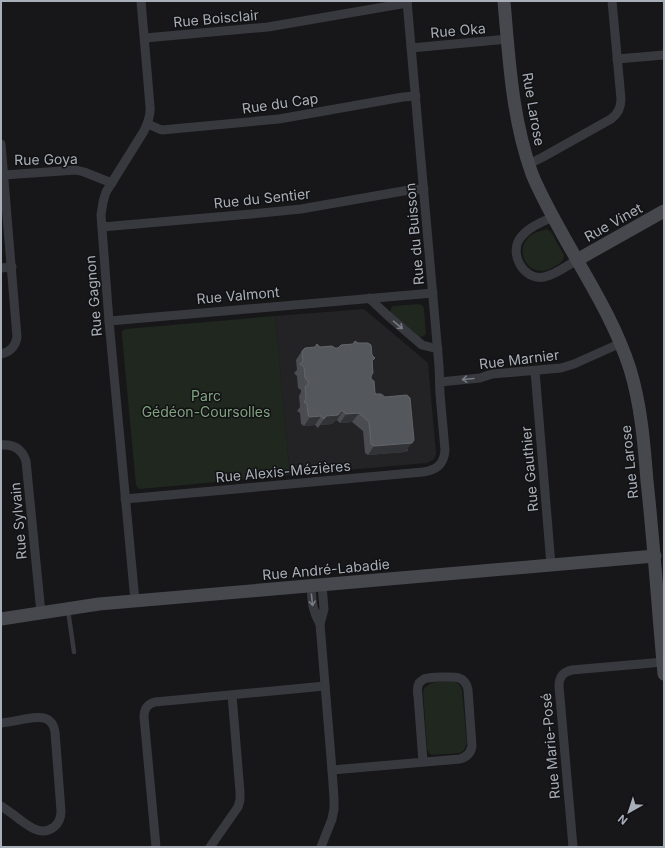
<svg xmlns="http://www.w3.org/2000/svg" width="665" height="848" font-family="Inter,sans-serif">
  <rect width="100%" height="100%" fill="#171719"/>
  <!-- built -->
  <polygon fill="#232326" points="364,309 428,363 436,453 435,457 433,460 427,463 290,475 275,316"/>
  <!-- green -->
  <g fill="#1f271f">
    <path d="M547 229 551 232 564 255C564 260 560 264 555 266 551 269 546 271 541 271 523 270 516 247 530 236 535 232 541 231 547 229Z"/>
    <polygon points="419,304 422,305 424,309 426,334 424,336 420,337 390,312 391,308 393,306"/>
    <polygon points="275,316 290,475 140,489 138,488 136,485 122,336 122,331 126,329"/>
    <path d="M451 681C457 682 460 684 462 690L467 744 464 750 460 753 432 755 429 753 427 749 423 691C429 680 440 682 451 681Z"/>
  </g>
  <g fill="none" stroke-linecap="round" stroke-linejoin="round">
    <!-- lane -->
    <polyline stroke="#38393e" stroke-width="4.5" points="68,610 74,652"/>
    <!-- street -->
    <g stroke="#38393e" stroke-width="9">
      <polyline points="145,38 268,27 407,3"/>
      <polyline points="411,48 508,39"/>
      <polyline points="617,59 664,55"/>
      <polyline points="148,124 159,129 162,130 279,119 403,97 416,96"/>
      <path d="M1 144 17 337C16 346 10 352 1 354"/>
      <path d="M529 164 543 157 611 119C618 114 621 108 621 99L612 1"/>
      <polyline points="4,175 76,170 84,172 112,183"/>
      <path d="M553 217C542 222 529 227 521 237 508 252 523 281 544 277 555 275 568 265 577 260"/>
      <polyline points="102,227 251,214 301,209 409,190 424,189"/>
      <polyline points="1,268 12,267"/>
      <polyline points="369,298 386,314 422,345 438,349"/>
      <polyline points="109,321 433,293"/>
      <polyline points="535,371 551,565"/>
      <polyline points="440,382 480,378 492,374 561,368 574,364 621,343"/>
      <path d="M1 445C13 444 22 449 26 461L41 613"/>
      <path d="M125 499 423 472C436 470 444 465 445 450L440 394 439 366 407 1"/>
      <path d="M311 586C312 601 312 610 320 624"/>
      <path d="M135 601 109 321 101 215 103 202 106 192 144 131C148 123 151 115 150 106L141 1"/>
      <path d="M1 723C9 722 16 721 24 719 38 717 52 714 55 732L61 811C61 817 59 823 54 827 41 837 29 826 19 819 13 814 7 810 1 806"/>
      <path d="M332 770 460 759C467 757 471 753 472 746L468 690C467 684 465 680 459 678 454 676 429 677 424 679 422 680 420 682 419 683 417 687 417 691 418 696L423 762"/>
      <path d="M156 847 144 717C144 709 147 704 155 702L325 686"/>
      <polyline points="210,847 238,807 240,800 240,792 232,695"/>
      <polyline points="321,847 332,819 334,809 334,798 332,770 320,624 324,609 322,585"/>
      <path d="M573 847 559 686C559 677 563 672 572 670L663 662"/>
    </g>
    <!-- secondary -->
    <g stroke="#46484e" stroke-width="13">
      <path d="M504 1C509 59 512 119 532 174 541 196 553 217 564 237 588 280 615 322 630 369 641 405 644 443 647 481 654 545 658 609 664 674"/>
      <polyline points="577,260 664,211"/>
      <polyline points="1,619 99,604 655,556"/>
    </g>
  </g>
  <!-- wall -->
  <polygon fill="#4a4c51" points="320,347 335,348 373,362 371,376 375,393 408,450 405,452 368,455 365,453 363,431 352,422 340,423 337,420 335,421 332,424 320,425 318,428 315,425 304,426 301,424 300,413 297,411 300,407 299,396 301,392 301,390 298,388 297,376 294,373 297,370 296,360 302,351"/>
  <!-- shaded-wall -->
  <g fill="#313336">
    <polygon points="341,411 343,411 337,420 335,421 332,424 320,425 318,428 326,416"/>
    <polygon points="359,413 352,422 340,423 346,414"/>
    <polygon points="321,416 315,425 304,426 310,417"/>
    <polygon points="414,440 405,452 368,455 374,446"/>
  </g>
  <!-- building -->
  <polygon fill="#54575c" stroke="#62656b" points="355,341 358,343 368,343 371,345 372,355 375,358 372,361 373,373 371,376 371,379 374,381 375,393 376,394 381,394 385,397 407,395 410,398 414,440 412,443 374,446 371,444 369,422 359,413 346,414 343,411 341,411 338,415 326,416 324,419 321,416 310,417 308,415 307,404 304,402 306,399 305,387 308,384 308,381 305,378 304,367 300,364 303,361 302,351 305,348 315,347 317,344 320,347 332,346 335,348 338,348 341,345 353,344"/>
  <!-- one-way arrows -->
  <defs><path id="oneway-shaft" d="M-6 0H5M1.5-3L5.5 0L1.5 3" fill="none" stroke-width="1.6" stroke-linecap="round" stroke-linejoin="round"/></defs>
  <g stroke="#767a82">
    <use href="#oneway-shaft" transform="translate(398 325) rotate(40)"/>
    <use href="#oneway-shaft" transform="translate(468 379) rotate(175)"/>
    <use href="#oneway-shaft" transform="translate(312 600) rotate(84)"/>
  </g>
  <g text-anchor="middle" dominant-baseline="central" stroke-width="3" stroke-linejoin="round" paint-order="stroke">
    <!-- street labels -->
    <g font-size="14" fill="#a9afb9" stroke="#121214">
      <text transform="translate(216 18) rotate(-5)">Rue Boisclair</text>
      <text transform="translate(458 30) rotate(-5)">Rue Oka</text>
      <text transform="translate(280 103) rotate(-8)">Rue du Cap</text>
      <text transform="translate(534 109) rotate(80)">Rue Larose</text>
      <text transform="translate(46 159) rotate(-1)">Rue Goya</text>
      <text transform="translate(262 198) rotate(-6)">Rue du Sentier</text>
      <text transform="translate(613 222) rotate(-29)">Rue Vinet</text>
      <text transform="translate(414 234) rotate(-95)">Rue du Buisson</text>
      <text transform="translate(238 295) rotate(-5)">Rue Valmont</text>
      <text transform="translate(93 296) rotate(-95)">Rue Gagnon</text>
      <text transform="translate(519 359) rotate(-7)">Rue Marnier</text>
      <text transform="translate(629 462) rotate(-96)">Rue Larose</text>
      <text transform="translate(529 469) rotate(-95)">Rue Gauthier</text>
      <text transform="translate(283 471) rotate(-5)">Rue Alexis-Mézières</text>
      <text transform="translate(18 521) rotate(-95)">Rue Sylvain</text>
      <text transform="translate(326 569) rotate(-5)">Rue André-Labadie</text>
      <text transform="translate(550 746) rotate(-95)">Rue Marie-Posé</text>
    </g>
    <!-- park labels -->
    <g font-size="14" fill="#81a380" stroke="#121214">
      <text x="206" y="395">Parc<tspan x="206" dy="16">Gédéon-Coursolles</tspan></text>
    </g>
  </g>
  <!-- border -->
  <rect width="665" height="848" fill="none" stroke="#a9afb9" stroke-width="4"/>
  <!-- north arrow -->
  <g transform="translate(629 812) rotate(219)" stroke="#121214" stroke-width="3" paint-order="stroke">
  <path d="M0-3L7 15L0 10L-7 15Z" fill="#a9afb9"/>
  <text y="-6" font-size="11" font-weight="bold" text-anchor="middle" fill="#a9afb9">N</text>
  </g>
</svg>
